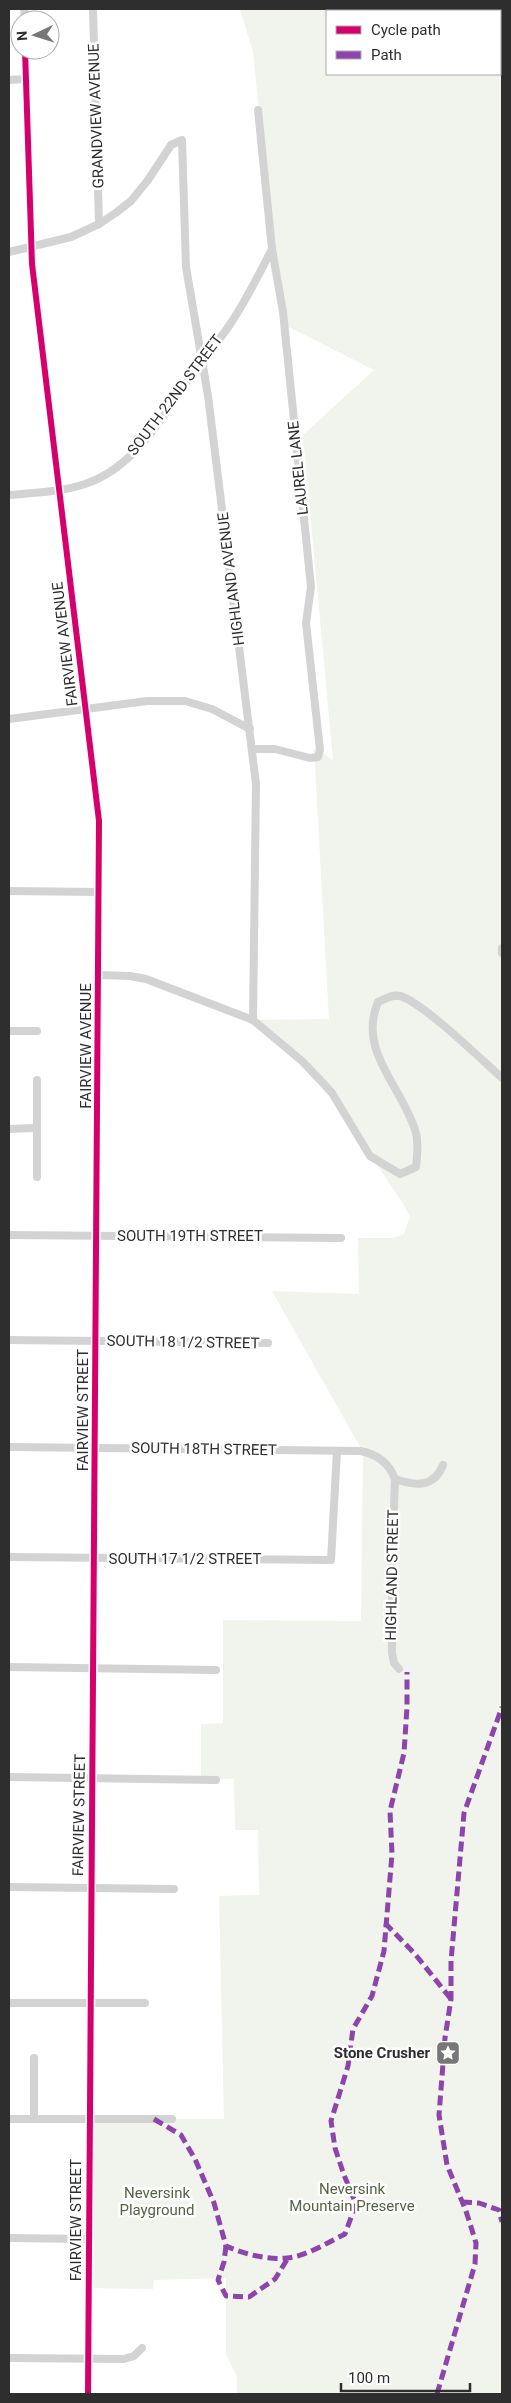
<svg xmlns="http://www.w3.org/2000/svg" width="511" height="2403" font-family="Roboto,sans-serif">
  <rect width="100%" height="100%" fill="#fff"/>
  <!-- park -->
  <path fill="#f1f3ed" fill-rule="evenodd" d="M240 9H502V2394H237V2377L226 2354V2278L154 2280 153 2289 88 2288 89 2119H224L219 1896 259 1895 258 1830H235L234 1779H201V1724L223 1723V1620L361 1621 363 1452 272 1291 359 1294 358 1238H393L404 1234 410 1217 403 1203 355 1133 331 1093 253 1020 329 1019 314 748 333 760 303 435 374 370 281 323 253 52ZM327 11H500V74H327Z"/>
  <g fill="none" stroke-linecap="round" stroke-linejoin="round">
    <!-- street -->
    <g stroke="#d3d3d3" stroke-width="8">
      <polyline points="24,9 25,20"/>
      <polyline points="93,9 99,224"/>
      <polyline points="25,50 32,264 99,821 88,2394"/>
      <polyline points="9,80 26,79"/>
      <polyline points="9,252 71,237 99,224 117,212 131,201 148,180 171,145 182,140 186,267 208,396 256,784 253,1020"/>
      <path d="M9 495C34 493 61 492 85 484 140 466 171 403 203 357 230 333 255 282 272 249"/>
      <polyline points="9,719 147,701 185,701 212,709 250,729"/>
      <polyline points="252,749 275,749 310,758 318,757 320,750 306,623 311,587 283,312 272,249 258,110"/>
      <polyline points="9,891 99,892"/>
      <polyline points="502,948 502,953"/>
      <path d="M99 975 130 976 146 979 253 1020 302 1061 322 1082 332 1093 370 1156 400 1174 416 1167C417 1156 419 1144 416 1133 403 1087 357 1052 378 1002 385 999 392 994 400 996 421 1001 483 1061 502 1078"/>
      <polyline points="9,1031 37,1031"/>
      <polyline points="37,1080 37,1177"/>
      <polyline points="9,1129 36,1128"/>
      <polyline points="9,1235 341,1238"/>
      <polyline points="9,1340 268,1343"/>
      <path d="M9 1447 360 1451C377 1454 389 1463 395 1479L392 1561V1653L394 1663 399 1669"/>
      <path d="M395 1479C415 1486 434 1488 443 1465"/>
      <polyline points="9,1557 331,1560 337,1451"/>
      <polyline points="9,1667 216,1670"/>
      <polyline points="9,1777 216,1780"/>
      <polyline points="9,1887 174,1889"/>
      <polyline points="9,2003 145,2003"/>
      <polyline points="34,2058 34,2119"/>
      <polyline points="9,2119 172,2119"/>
      <polyline points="9,2238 88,2239"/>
      <polyline points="9,2358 124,2359 134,2356 142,2348"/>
    </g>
    <!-- quiet -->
    <g stroke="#8e44ad" stroke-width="5" stroke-dasharray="10 5" stroke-linecap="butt">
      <polyline points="385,1923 415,1954 451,1999"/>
      <path d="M154 2119 181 2135 195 2159 214 2203 226 2246C244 2254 267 2260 287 2258 304 2257 329 2242 345 2234L356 2204 344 2175 335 2148 331 2121 348 2066 353 2029 372 1996 384 1951 392 1854 390 1811 404 1753 407 1707V1672"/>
      <polyline points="462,2202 479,2203 499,2210 502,2222"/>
      <polyline points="226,2246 224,2262 218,2280 226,2296 249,2297 275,2279 288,2258"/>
      <polyline points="437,2394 475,2264 476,2243 466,2211 447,2165 439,2115 445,2038 451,1999 451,1961 464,1813 502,1707"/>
    </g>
    <defs>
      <polyline id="cycleway" points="25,50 32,264 99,821 88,2394"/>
    </defs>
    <!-- cycleway casing -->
    <use href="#cycleway" stroke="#fff" stroke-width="9"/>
    <!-- cycleway -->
    <use href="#cycleway" stroke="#d6006c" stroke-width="6"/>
  </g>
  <!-- icons -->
  <defs>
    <symbol id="sight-square" viewBox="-11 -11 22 22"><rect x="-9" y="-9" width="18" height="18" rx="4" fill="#777" stroke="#fff"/><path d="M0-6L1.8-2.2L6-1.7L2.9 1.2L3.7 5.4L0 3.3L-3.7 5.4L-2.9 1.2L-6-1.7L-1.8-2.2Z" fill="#fff"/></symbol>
  </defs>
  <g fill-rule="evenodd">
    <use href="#sight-square" x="434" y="2039" width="28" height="28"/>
  </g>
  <g text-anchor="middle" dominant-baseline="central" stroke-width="5" stroke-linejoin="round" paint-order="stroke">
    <!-- street labels -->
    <g font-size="15" fill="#2e2e2e" stroke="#fff">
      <text transform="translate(96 116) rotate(-92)">GRANDVIEW AVENUE</text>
      <text transform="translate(175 395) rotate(-53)">SOUTH 22ND STREET</text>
      <text transform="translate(298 468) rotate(-96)">LAUREL LANE</text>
      <text transform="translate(231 579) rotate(-97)">HIGHLAND AVENUE</text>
      <text transform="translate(65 644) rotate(-97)">FAIRVIEW AVENUE</text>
      <text transform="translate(86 1046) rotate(-90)">FAIRVIEW AVENUE</text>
      <text x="190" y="1236">SOUTH 19TH STREET</text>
      <text transform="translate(183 1342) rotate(1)">SOUTH 18 1/2 STREET</text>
      <text transform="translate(83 1410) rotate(-90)">FAIRVIEW STREET</text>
      <text transform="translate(204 1449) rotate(1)">SOUTH 18TH STREET</text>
      <text x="185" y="1559">SOUTH 17 1/2 STREET</text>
      <text transform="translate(392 1575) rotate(-89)">HIGHLAND STREET</text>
      <text transform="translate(79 1815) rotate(-89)">FAIRVIEW STREET</text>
      <text transform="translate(76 2220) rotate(-90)">FAIRVIEW STREET</text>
    </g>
    <!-- poi labels -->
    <g font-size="15" font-weight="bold" fill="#2e2e2e" stroke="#fff" text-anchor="end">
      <text x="430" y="2053">Stone Crusher</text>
    </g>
    <!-- park labels -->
    <g font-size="15" fill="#546441" stroke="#fff">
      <text x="352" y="2189">Neversink<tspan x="352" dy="17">Mountain Preserve</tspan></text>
      <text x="157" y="2193">Neversink<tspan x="157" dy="17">Playground</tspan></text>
    </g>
  </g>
  <!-- border -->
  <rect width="511" height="2403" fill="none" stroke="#2e2e2e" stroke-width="20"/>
  <!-- legend -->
  <rect x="326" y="10" width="175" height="65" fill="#ffffff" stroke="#ababab"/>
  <rect x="336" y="26" width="25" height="8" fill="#d6006c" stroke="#ababab"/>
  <text x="371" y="35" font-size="15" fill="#2e2e2e">Cycle path</text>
  <rect x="336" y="51" width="25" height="8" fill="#8e44ad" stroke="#ababab"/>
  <text x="371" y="60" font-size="15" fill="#2e2e2e">Path</text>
  <!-- north arrow -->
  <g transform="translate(35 35) rotate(266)"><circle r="24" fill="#ffffff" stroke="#ababab"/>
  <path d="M0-4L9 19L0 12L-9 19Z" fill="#777777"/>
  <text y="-8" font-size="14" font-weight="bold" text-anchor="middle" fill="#2e2e2e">N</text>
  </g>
  <!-- scale -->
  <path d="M341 2383v8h129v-8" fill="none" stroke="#2e2e2e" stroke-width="2.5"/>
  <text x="348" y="2383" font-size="15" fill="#2e2e2e" stroke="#ffffff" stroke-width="4" paint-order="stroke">100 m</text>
</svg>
